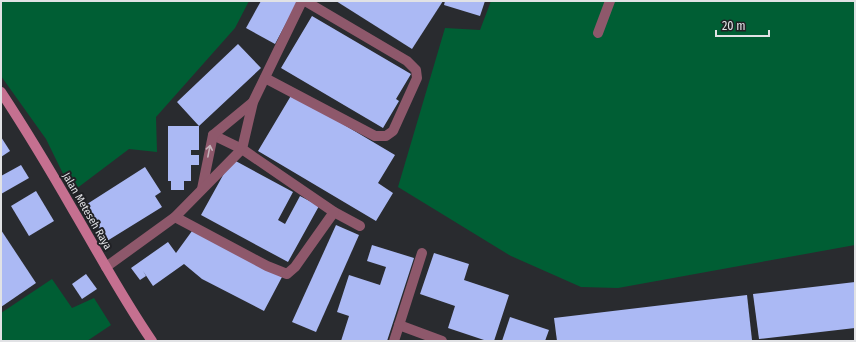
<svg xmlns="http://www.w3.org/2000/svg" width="856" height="342" font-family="'Fira Sans Condensed',sans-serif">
  <rect width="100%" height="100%" fill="#292b2f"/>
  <!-- green -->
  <g fill="#005e34">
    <polygon points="1,1 249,1 235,28 156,117 157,152 129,149 72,192 46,139 1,76"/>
    <polygon points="491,1 855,1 855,245 618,288 581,287 511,256 398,187 445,28 480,30"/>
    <polygon points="52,279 72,308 94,298 111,325 87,341 1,341 1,313"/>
  </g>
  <!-- building -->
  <g fill="#abb9f4">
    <polygon points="261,1 298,1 275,44 246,28"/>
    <polygon points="336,1 443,1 412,49"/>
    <polygon points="445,1 485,1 480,16 444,5"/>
    <polygon points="312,16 411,74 396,99 399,101 383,128 281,68"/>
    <polygon points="238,44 261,68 199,126 199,150 191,150 191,155 199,155 199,165 191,165 191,181 184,181 184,190 171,190 171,181 168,181 168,126 199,126 177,102"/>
    <polygon points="292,94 395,155 378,183 393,193 376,221 258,151"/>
    <polygon points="1,137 10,151 1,157"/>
    <polygon points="232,159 293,192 278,220 285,224 300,196 319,206 288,262 201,215"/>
    <polygon points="21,165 29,178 1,194 1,176"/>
    <polygon points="145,167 161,192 155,196 162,207 107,241 84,206"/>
    <polygon points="36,191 54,221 29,236 11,206"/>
    <polygon points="336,225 359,235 316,332 292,322"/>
    <polygon points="1,230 36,283 1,307"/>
    <polygon points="192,231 282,277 264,311 202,279 184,264 153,286 143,271 146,276 140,280 131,268 168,242 176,253"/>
    <polygon points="372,245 414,258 387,341 341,341 349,316 337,312 349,275 380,285 386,267 367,261"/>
    <polygon points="434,253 469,264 464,280 509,295 494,341 487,341 448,328 455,306 420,294"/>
    <polygon points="86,274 97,289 82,299 72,284"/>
    <polygon points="855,282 855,328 759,339 753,294"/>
    <polygon points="747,295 752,340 557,341 554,318"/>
    <polygon points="510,317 549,330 545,341 502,341"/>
  </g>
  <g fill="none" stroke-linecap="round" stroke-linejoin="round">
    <!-- service -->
    <polyline stroke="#8e586b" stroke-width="10" points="598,33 610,1"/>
    <!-- minor -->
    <g stroke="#8e586b" stroke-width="10">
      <polyline points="265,78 375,136 386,136 393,131 417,78 416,70 407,61 305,1"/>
      <polyline points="213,135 242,149 334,212 360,226"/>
      <polyline points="202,189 213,135 253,102"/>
      <polyline points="175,217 267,266 287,274 295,267 334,212"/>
      <polyline points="106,267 175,217 242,149 253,102 302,1"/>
      <polyline points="399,325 442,341"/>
      <polyline points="394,341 422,253"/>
    </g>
    <!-- secondary -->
    <path stroke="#c57090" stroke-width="10" d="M1 92C26 130 50 170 73 210 99 254 123 299 152 341"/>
  </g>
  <!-- one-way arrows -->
  <defs><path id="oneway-shaft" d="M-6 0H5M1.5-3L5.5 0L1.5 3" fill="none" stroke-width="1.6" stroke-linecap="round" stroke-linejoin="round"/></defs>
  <use stroke="#c4b2ba" href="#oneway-shaft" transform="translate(209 151) rotate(-79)"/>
  <g text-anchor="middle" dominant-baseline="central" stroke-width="4" stroke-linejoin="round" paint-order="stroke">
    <!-- street labels -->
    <g font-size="11" fill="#e1e2e5" stroke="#202125">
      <text transform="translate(87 211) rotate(60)">Jalan Meteseh Raya</text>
    </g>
  </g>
  <!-- border -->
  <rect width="856" height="342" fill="none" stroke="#e1e2e5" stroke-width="4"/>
  <!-- scale -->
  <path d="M716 30v6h53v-6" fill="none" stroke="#e1e2e5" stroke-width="2"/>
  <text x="722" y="30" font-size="12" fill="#e1e2e5" stroke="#202125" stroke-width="3" paint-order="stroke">20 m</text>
</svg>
